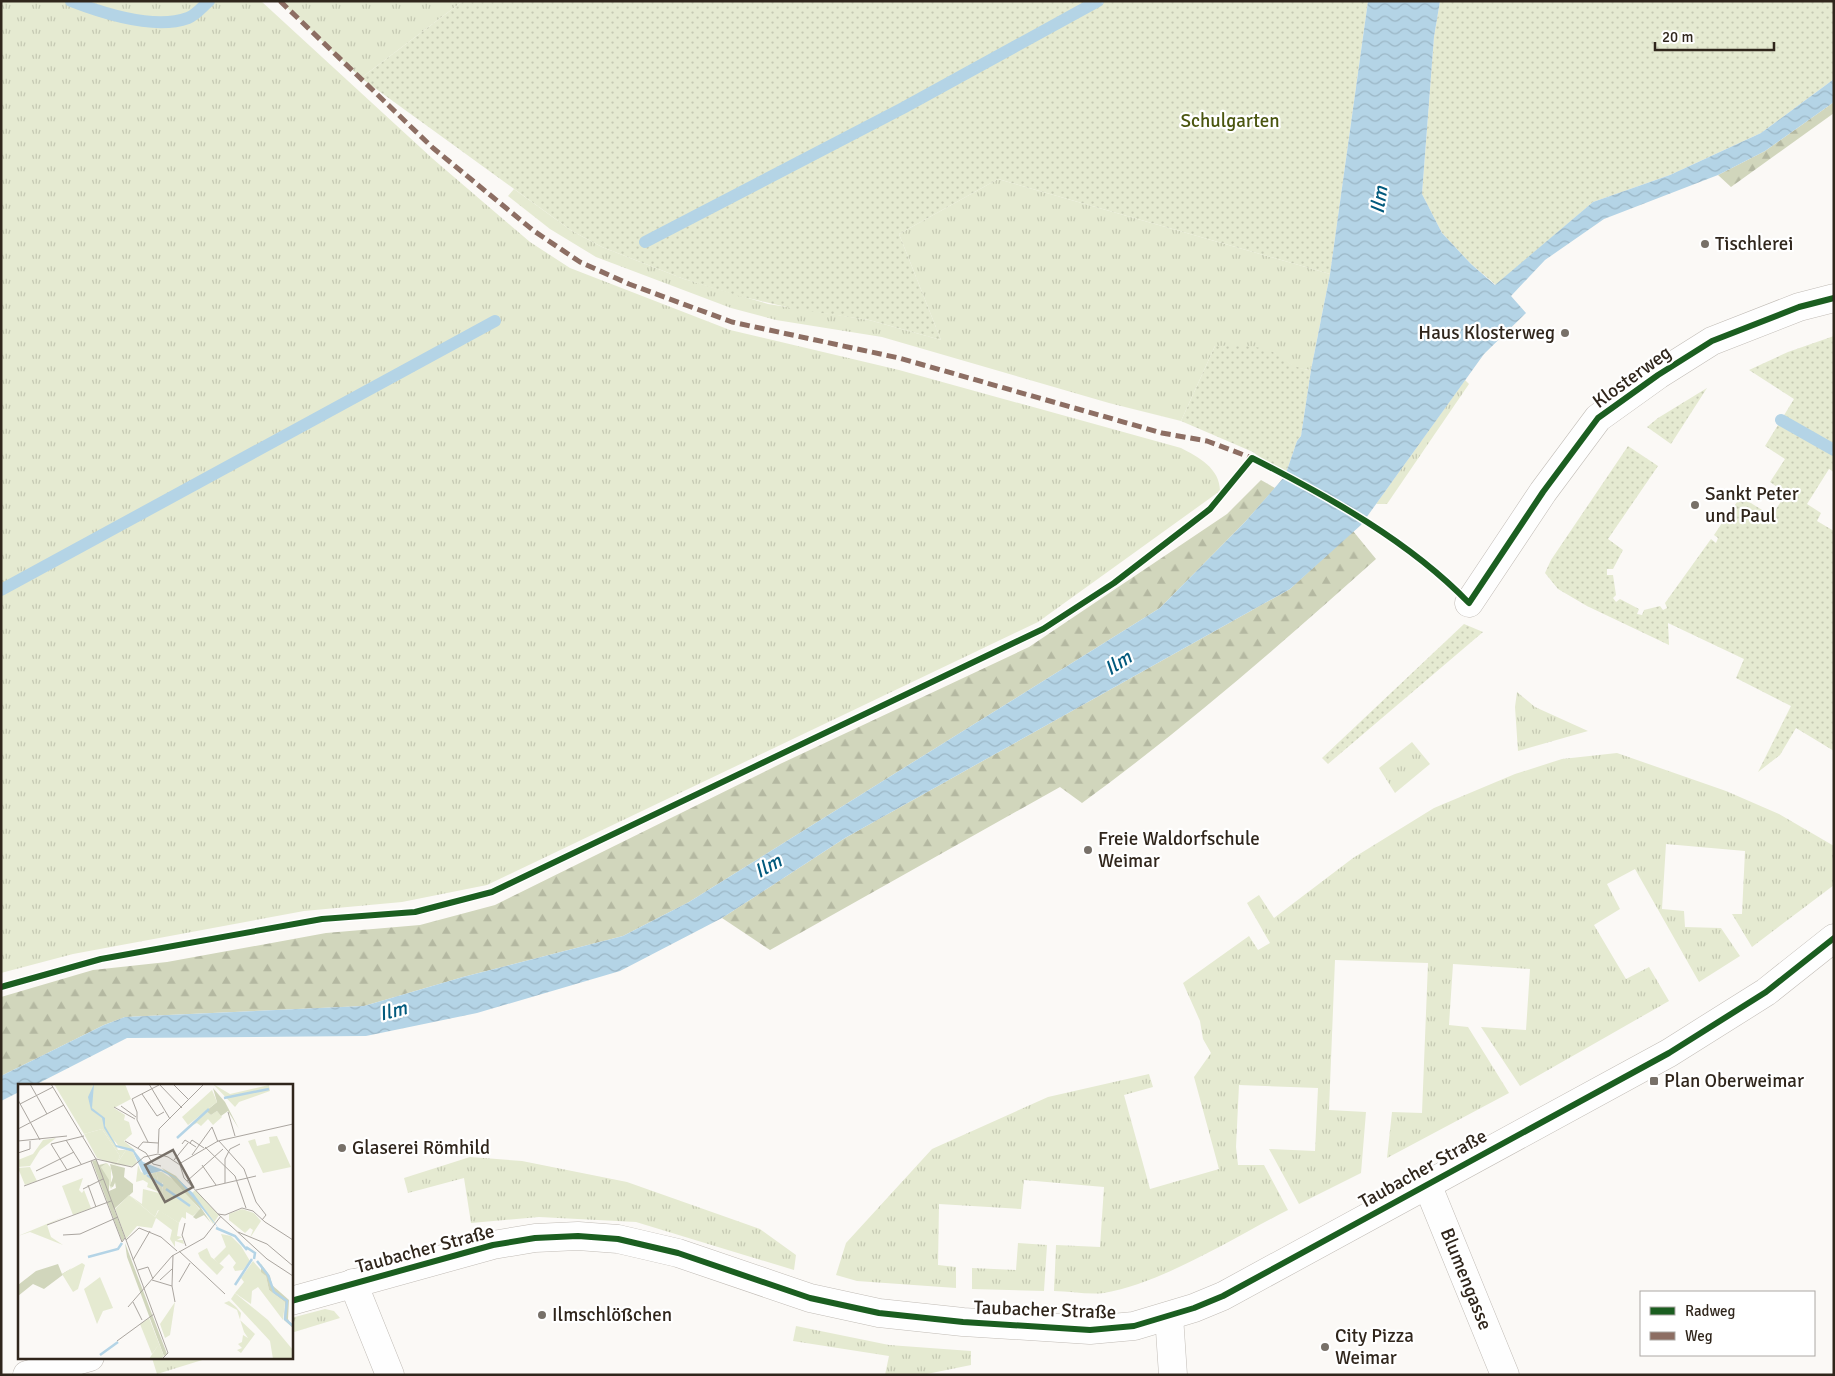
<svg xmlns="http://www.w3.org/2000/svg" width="1835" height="1376" font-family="Signika,sans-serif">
  <defs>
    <pattern id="grass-tufts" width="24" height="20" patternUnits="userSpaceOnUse" patternTransform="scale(1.25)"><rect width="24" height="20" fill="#e5ead1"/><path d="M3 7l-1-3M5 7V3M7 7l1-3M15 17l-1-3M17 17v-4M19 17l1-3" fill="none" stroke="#c5c9b3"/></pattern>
    <pattern id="forest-firs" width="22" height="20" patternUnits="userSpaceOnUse" patternTransform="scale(1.25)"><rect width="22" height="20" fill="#d1d6bc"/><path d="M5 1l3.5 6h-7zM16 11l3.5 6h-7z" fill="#b4b8a1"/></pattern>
    <pattern id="park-dots" width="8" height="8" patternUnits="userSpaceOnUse" patternTransform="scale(1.25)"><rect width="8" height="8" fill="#e5ead1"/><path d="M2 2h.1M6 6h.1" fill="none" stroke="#c5c9b3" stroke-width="1.8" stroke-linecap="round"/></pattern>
    <pattern id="water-waves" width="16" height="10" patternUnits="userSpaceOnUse" patternTransform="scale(1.25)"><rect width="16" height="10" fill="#b4d4e6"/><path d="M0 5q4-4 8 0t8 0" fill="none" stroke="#9bb6c5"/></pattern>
  </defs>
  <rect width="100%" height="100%" fill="#fbf9f6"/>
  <!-- grass -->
  <g fill="url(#grass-tufts)">
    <path d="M1 1H261L433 159 530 242 570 268 730 330 899 370 1181 448C1198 457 1220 468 1220 491L1038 622 487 885 402 902 304 911 73 954 1 973Z"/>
    <polygon points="280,1 463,1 361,78"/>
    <polygon points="998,179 1330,274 1311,370 1296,368 1273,352 1215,346 1181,421 1109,403 882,337 776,320 731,308 596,257 550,229 508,196 514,189 572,231 602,247 684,279 768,304 869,320 941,340 899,234"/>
    <polygon points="1465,380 1469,384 1387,504 1376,504"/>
    <polygon points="1517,692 1535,707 1588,731 1518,751 1515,707"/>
    <polygon points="1412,742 1430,764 1395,793 1379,768"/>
    <path d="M1617 753 1726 791 1779 814 1834 846V885L1752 947 1732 914H1742L1745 851 1666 844 1662 909 1684 911 1685 927 1721 928 1740 956 1699 982 1635 869 1607 884 1620 909 1594 925 1626 979 1649 967 1669 1001 1520 1086 1481 1027 1526 1030 1530 969 1453 964 1449 1025 1468 1027 1509 1093 1387 1158 1392 1112 1422 1113 1428 963 1335 960 1329 1110 1366 1112 1361 1173 1299 1204 1269 1149 1315 1151 1318 1088 1239 1085 1236 1147 1238 1165H1264L1288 1210C1233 1238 1165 1282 1104 1293 1088 1295 1070 1291 1054 1291L1056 1245 1100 1247 1104 1187 1024 1180 1021 1209 939 1204 938 1265 956 1267V1288L857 1281 836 1275 846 1243 932 1149 1048 1097 1149 1074 1153 1087 1124 1095 1150 1189 1219 1169 1194 1077 1211 1053 1203 1039 1200 1021 1183 983 1249 936 1258 950 1270 943 1247 903 1259 895 1274 918 1353 858 1434 808 1515 774 1562 759Z"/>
    <polygon points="470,1157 522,1161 627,1182 760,1229 796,1255 794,1270 636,1222 539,1217 471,1223 464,1178 408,1193 404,1178"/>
    <polygon points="1018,1243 1047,1245 1044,1291 972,1289 972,1268 1016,1270"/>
    <polygon points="325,1309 334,1311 340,1318 291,1333 291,1318"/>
    <polygon points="796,1326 889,1345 971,1351 971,1365 922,1375 885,1375 889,1356 793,1341"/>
    <polygon points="155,1357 212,1357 157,1374 152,1358"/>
  </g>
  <!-- forest -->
  <g fill="url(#forest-firs)">
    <polygon points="1834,102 1834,113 1731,187 1718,175 1765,151"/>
    <polygon points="1261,480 1275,488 1245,522 1160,608 689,902 623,936 463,977 364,1006 125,1017 104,1025 1,1076 1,997 93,970 167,962 326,933 420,925 495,905 780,764 1029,647 1227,514"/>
    <path d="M1353 531 1376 559C1281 644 1185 728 1082 803L1060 787 770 950 722 918 845 838 1290 589Z"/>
  </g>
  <!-- park -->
  <g fill="url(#park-dots)">
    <polygon points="463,1 1368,1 1330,274 998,179 899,234 941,340 869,320 795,309 739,296 684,279 602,247 572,231 361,78"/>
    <polygon points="1440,1 1834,1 1834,79 1761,133 1670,175 1593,202 1496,285 1471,264 1442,233 1422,194 1434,37"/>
    <polygon points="1834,336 1834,472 1829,469 1807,504 1821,513 1817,521 1834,531 1834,751 1796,728 1780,755 1758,772 1791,706 1736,678 1744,659 1668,623 1669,645 1587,606 1558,589 1545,573 1551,560 1628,446 1658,466 1608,539 1623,550 1613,569 1607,569 1607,575 1613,575 1616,595 1613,598 1616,602 1620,599 1639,609 1637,614 1642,615 1644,610 1660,606 1663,610 1667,608 1665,603 1711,539 1716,543 1718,538 1714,535 1728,514 1733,517 1736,513 1731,510 1741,497 1772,516 1786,493 1770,482 1785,459 1765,446 1794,399 1749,370 1788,352"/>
    <path d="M1215 346C1234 346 1255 344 1273 352 1290 360 1287 367 1311 370L1301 436 1297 441 1285 476 1253 452 1181 421Z"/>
    <polygon points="1707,388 1671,444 1647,427 1658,418"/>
    <polygon points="1464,624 1483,632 1328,764 1322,758"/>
  </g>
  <!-- water -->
  <polygon fill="url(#water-waves)" points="1368,1 1440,1 1434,37 1422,194 1442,233 1471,264 1495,285 1593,202 1670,175 1761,133 1834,79 1834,102 1765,151 1718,175 1604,219 1545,260 1511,296 1526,313 1484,354 1361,525 1290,589 845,838 722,918 620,971 477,1013 366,1036 127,1038 35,1085 19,1085 19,1092 1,1101 1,1076 104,1025 125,1017 364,1006 463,977 623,936 689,902 1160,608 1245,522 1285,476 1297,441 1301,436 1311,370 1330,274"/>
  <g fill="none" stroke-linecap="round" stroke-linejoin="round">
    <!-- stream -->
    <g stroke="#b4d4e6" stroke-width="12">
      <path d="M71 1C102 13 155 30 188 18 196 15 202 7 209 1"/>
      <polyline points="645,242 903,108 1098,1"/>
      <polyline points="1781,420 1834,450"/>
      <polyline points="1,590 495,321"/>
    </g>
    <defs>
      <g id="minor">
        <polyline points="1469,603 1543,492 1598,418 1658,375 1712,341 1799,307 1834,298"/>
        <polyline points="1427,1184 1505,1375"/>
        <polyline points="353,1283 390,1375"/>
        <polyline points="1169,1316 1173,1375"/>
      </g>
      <g id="tertiary">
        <polyline points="291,1301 493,1245 535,1238 578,1236 618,1239 678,1253 810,1298 879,1313 963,1322 1090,1330 1134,1326 1194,1308 1223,1296 1669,1053 1766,992 1834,938"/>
        <polyline points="27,1375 90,1357"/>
      </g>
    </defs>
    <!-- minor casing -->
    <use href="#minor" stroke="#c1bcb6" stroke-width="29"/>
    <!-- tertiary casing -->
    <use href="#tertiary" stroke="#c1bcb6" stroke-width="29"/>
    <!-- minor -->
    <use href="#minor" stroke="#fefefe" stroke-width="28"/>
    <!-- tertiary -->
    <use href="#tertiary" stroke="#fefefe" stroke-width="28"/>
    <!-- quiet -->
    <polyline stroke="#8d6e63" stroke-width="5" stroke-dasharray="10 5" stroke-linecap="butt" points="280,1 433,148 534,231 580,262 629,284 732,322 899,358 1162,433 1207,441 1252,458"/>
    <defs>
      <g id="cycleway">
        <path d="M1 987 101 959 322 919 415 912 492 892 1043 629 1114 583 1210 509 1252 458C1329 497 1409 541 1469 603L1543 492 1598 418 1658 375 1712 341 1799 307 1834 298"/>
        <polyline points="291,1301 493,1245 535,1238 578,1236 618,1239 678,1253 810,1298 879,1313 963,1322 1090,1330 1134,1326 1194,1308 1223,1296 1669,1053 1766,992 1834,938"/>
      </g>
    </defs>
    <!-- cycleway casing -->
    <use href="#cycleway" stroke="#fff" stroke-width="9"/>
    <!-- cycleway -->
    <use href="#cycleway" stroke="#1b5e20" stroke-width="6"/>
  </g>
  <!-- markers -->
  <g fill="#777068" stroke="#fff" stroke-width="2">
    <circle cx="1705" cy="244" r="5"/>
    <circle cx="1565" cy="333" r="5"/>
    <circle cx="1695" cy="505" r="5"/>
    <circle cx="1088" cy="850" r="5"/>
    <rect x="1649" y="1076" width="10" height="10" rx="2.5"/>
    <circle cx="342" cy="1148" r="5"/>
    <circle cx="542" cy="1315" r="5"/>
    <circle cx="1325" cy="1347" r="5"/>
  </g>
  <g text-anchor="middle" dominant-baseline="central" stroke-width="4.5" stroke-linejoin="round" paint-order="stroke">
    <!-- park labels -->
    <g font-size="19" fill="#4b5610" stroke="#fff">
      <text x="1230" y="121">Schulgarten</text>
    </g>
    <!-- poi labels -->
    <g font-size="19" fill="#30261c" stroke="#fff" text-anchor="start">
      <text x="1715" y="244">Tischlerei</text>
      <text x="1555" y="333" text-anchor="end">Haus Klosterweg</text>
      <text x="1705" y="494">Sankt Peter<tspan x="1705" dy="22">und Paul</tspan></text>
      <text x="1098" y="839">Freie Waldorfschule<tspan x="1098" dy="22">Weimar</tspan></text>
      <text x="1664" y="1081">Plan Oberweimar</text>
      <text x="352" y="1148">Glaserei Römhild</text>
      <text x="552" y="1315">Ilmschlößchen</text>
      <text x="1335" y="1336">City Pizza<tspan x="1335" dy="22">Weimar</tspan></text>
    </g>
    <!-- street labels -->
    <g font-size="19" fill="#30261c" stroke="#fff">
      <text transform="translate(1632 377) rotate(-36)">Klosterweg</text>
      <text transform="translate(1423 1169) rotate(-29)">Taubacher Straße</text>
      <text transform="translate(425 1249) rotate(-15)">Taubacher Straße</text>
      <text transform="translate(1466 1279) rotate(68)">Blumengasse</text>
      <text transform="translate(1045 1310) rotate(2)">Taubacher Straße</text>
    </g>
    <!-- water labels -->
    <g font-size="20" font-style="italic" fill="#025a7d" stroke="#fff">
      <text transform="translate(1379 200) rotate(-82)">Ilm</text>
      <text transform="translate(1118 663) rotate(-33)">Ilm</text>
      <text transform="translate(768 866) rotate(-29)">Ilm</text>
      <text transform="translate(393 1011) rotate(-15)">Ilm</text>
    </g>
  </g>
  <!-- overview -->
  <g transform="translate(18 1084)">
    <rect width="275" height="275" fill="#fbf9f6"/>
    <path d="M195 0 212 10 251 1 252 7 221 18 217 23ZM188 27 193 31 199 27 204 33 195 41 190 35 183 42 179 39 175 41ZM108 66 115 68 119 78 116 82 98 81ZM89 79 93 84V98H98L93 105 83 83ZM12 83 19 97 7 101 0 84ZM138 88H144L160 99 182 126 175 132 168 128V135L164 133 161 139 140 126 137 133 111 111 124 120 125 105 145 110V99L140 96ZM224 125 236 129 243 137 232 154 235 146 232 144 227 149 211 136V130ZM48 132 29 141 33 153 45 161 12 148 0 152ZM203 150 213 152 223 162 232 177 225 186 217 187 215 183 218 179 211 170 201 180 196 175 208 163ZM235 177 248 192 251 206 267 218 265 236 240 203 234 207 233 220 217 209 226 198 223 194ZM211 217 218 223 223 229 222 236 237 250 223 269 219 266 224 264 220 260 224 258 225 251 230 254 226 248 219 226 206 219Z" fill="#e5ead1"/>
    <path d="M195 4 207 18 221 45 210 27 203 32 199 27 193 31 188 27 199 18ZM78 76 81 81 89 79 83 83 91 96V107L98 104 97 98 95 103 92 102 95 93 92 80 107 84 106 93 115 100V108L96 125 107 154 104 157 74 77ZM144 84 158 92 174 110 193 139 186 131 178 135 175 133 182 125ZM107 159 149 270 146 272 109 173ZM40 180 44 190 54 184 26 205 15 200 0 212V201L18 187ZM243 180 252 192 254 201 271 216 270 235 275 244 266 236 267 218 251 206 248 192 243 188Z" fill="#d1d6bc"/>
    <path d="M36 0H107L113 15 96 24 107 31 106 36 111 38 114 50 106 57 118 67 102 64 96 56 100 66H108L98 81 102 72 84 45 66 50ZM194 6 199 18 170 41 164 33ZM259 52 273 83 245 89 230 57 237 55 239 62 252 59 251 53ZM38 54 22 66 12 82 0 83V76L15 70 25 56ZM120 81 123 88 130 91 138 88 140 96 144 95 145 110 129 103 130 99 125 96 118 98ZM65 94 61 106 64 109 66 106 73 124 55 131 44 102ZM177 106 201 131 195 140 174 109ZM111 111 137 133 141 126 161 139 159 152 164 153 159 156H165L166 160 157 157V163L152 155 154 146 138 134 134 144 119 142 108 155 97 125ZM189 164 193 173 206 183 199 191 182 174 180 169ZM64 179 67 181 60 205 55 208 44 190ZM82 193 95 224 85 227 79 240 66 205ZM217 209 250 236 275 266V275H255L252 257 213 215ZM157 218 152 251 147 254 142 240ZM131 234 146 272 143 275H131L141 260 134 270 122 240Z" fill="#e5ead1"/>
    <path d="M84 45 102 72 98 81 79 74 66 50Z" fill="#e5ead1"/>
    <path d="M76 0 74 24 87 34V42L98 61 115 65 125 78 145 86 160 95 175 109 202 146 159 95 143 87 126 91 115 68 98 63 86 44 84 34 73 26 70 13Z" fill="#b4d4e6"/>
    <path fill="none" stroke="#b4d4e6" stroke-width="2.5" d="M206 14 251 5M159 54 191 25M129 91 145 102M148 105 172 122M198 144 217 152 229 166M228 163 237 169 236 175M70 173 100 165 104 159M239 177 250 191 256 208 269 217 267 235 275 242M217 201 234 175M82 271 100 258"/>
    <path fill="none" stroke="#aaa59f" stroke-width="1" d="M12 0 29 30M33 0 78 75 150 269 144 275M131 0 152 35M141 0 164 24M155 0 171 16M124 10 139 32 146 28M0 16 22 56M2 20 35 3M103 22 118 33M96 23 117 35M210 28 217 52M0 45 46 21M48 56 63 80M0 57 49 52M107 57 128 69 135 80 143 82M201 57 226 85 238 118 248 131 244 136M130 58 119 36V28L114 15 141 1M172 59 174 56 186 64M164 60 167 56 178 63M187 63 217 92 228 124M120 64 125 58 140 59M0 69 12 65V57M140 69 141 45 186 0M174 71 194 43 200 58M78 75 114 83 126 73 140 70 150 73 162 81 166 94 201 131 249 175 275 192M156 76 170 59M73 77 104 158 107 154M161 80 200 57 275 40M184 81 198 101M49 86 33 60 66 52M18 87 56 68M169 97 205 65M207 99V75L212 65 222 60M70 101 78 123M6 102 78 75M65 105 85 95M178 106 238 92M200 130 207 131 224 124 235 127 247 138 275 156M167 139 164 151 168 162M29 141 93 117M220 148 249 160 275 182M45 151 62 150 100 133M108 156 121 144 143 153 159 167M161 167 207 210M155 171 154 202 157 218M115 176 132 147M120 186 130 183 135 195M134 196 154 202M142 196 154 185M161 198 172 179M115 218 124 236M110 223 154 172 186 154 203 132M99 257 136 230"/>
    <path fill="#777068" fill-opacity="0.15" stroke="#777068" stroke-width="2.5" d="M155 66 175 103 147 118 127 81Z"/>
    <rect width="275" height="275" fill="none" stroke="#30261c" stroke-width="2.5"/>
  </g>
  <!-- border -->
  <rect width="1835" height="1376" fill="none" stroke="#30261c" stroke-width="5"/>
  <!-- legend -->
  <rect x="1640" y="1291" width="175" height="65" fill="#ffffff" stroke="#aca8a4"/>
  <rect x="1650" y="1307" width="25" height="8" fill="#1b5e20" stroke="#aca8a4"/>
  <text x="1685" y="1316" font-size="15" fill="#30261c">Radweg</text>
  <rect x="1650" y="1332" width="25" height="8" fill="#8d6e63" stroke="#aca8a4"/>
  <text x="1685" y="1341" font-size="15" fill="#30261c">Weg</text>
  <!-- scale -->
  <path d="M1655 42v8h119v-8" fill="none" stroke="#30261c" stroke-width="2.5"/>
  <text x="1662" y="42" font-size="15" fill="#30261c" stroke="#ffffff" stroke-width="4" paint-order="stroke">20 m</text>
</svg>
